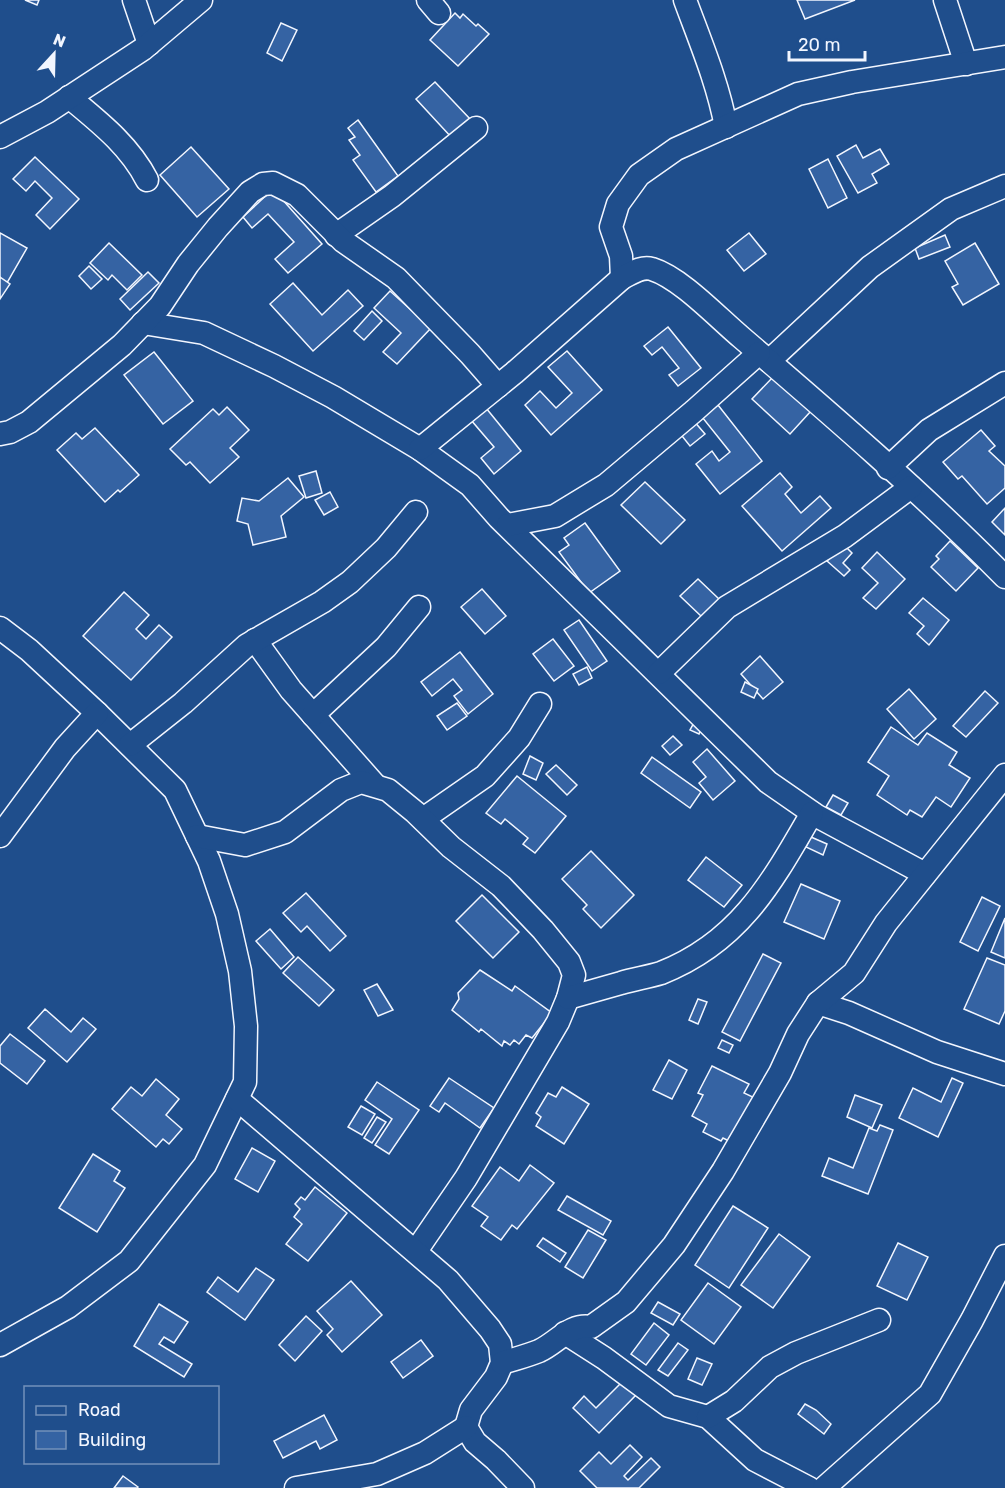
<svg xmlns="http://www.w3.org/2000/svg" width="1005" height="1488" font-family="Rubik,sans-serif">
  <rect width="100%" height="100%" fill="#1f4e8c"/>
  <!-- building -->
  <g fill="#3563a3" stroke="#f2f6ff" stroke-width="1.5">
    <polygon points="25,0 39,0 37,5"/>
    <polygon points="797,0 855,0 805,19"/>
    <polygon points="455,13 460,18 463,14 476,26 478,24 489,34 458,66 430,40"/>
    <polygon points="281,23 297,30 282,61 267,53"/>
    <polygon points="435,82 471,120 452,138 416,99"/>
    <polygon points="358,120 398,176 376,192 353,160 360,155 349,140 355,137 348,128"/>
    <polygon points="856,145 863,158 880,149 889,164 872,174 877,183 858,193 837,156"/>
    <polygon points="191,147 229,189 197,217 160,175"/>
    <polygon points="35,157 79,199 50,229 36,215 52,198 35,181 26,191 13,179"/>
    <polygon points="828,159 847,198 828,208 809,169"/>
    <polygon points="273,189 322,244 288,273 275,259 294,242 268,214 252,228 243,217"/>
    <polygon points="0,233 27,248 0,295"/>
    <polygon points="749,233 766,254 744,271 727,250"/>
    <polygon points="945,235 950,247 919,259 915,248"/>
    <polygon points="109,243 142,275 127,290 112,275 108,280 90,263"/>
    <polygon points="975,243 999,284 963,305 952,287 958,284 945,261"/>
    <polygon points="89,266 102,279 91,289 79,276"/>
    <polygon points="148,272 159,283 130,310 120,299"/>
    <polygon points="0,277 10,284 0,299"/>
    <polygon points="293,283 322,315 348,290 363,306 313,351 270,304"/>
    <polygon points="390,291 431,328 397,364 383,352 401,333 374,308"/>
    <polygon points="372,311 382,321 364,340 354,331"/>
    <polygon points="668,327 701,368 678,386 669,375 679,368 662,347 652,355 644,346"/>
    <polygon points="567,351 602,390 551,435 525,405 540,391 556,408 572,393 548,367"/>
    <polygon points="154,352 193,401 163,424 124,375"/>
    <polygon points="773,377 811,411 790,434 752,399"/>
    <polygon points="718,405 762,461 720,494 696,464 712,451 719,461 730,452 702,417"/>
    <polygon points="227,407 249,430 230,448 239,457 210,483 190,462 186,465 170,449 213,409 219,415"/>
    <polygon points="486,408 521,451 494,474 481,458 494,447 471,420"/>
    <polygon points="693,420 705,434 690,446 678,431"/>
    <polygon points="95,428 139,475 120,492 118,490 105,502 57,450 76,433 82,439"/>
    <polygon points="981,430 995,446 989,451 1005,466 1005,488 987,504 962,476 958,479 943,462"/>
    <polygon points="316,471 322,493 306,498 299,476"/>
    <polygon points="780,473 792,487 785,494 801,513 820,496 831,508 782,551 742,506"/>
    <polygon points="288,478 304,497 281,516 286,537 253,545 248,524 237,521 242,498 259,501"/>
    <polygon points="645,482 685,520 661,544 621,505"/>
    <polygon points="330,492 338,507 324,515 315,500"/>
    <polygon points="1005,508 1005,535 992,522"/>
    <polygon points="585,523 620,571 589,593 559,552 569,545 564,538"/>
    <polygon points="950,541 978,568 956,591 931,567 939,559 936,556"/>
    <polygon points="843,544 852,553 843,563 850,570 844,576 827,561"/>
    <polygon points="877,552 905,579 876,609 863,598 878,583 862,568"/>
    <polygon points="698,579 719,599 702,617 680,596"/>
    <polygon points="482,589 506,616 485,634 461,607"/>
    <polygon points="124,592 149,615 136,629 146,639 159,625 172,637 131,680 83,636"/>
    <polygon points="923,598 949,620 929,645 917,634 924,626 909,613"/>
    <polygon points="579,620 607,661 592,671 564,630"/>
    <polygon points="553,639 574,666 554,681 533,654"/>
    <polygon points="460,652 493,694 468,714 454,696 462,690 453,679 432,696 421,682"/>
    <polygon points="760,656 783,682 763,699 741,674"/>
    <polygon points="587,667 592,678 579,685 573,674"/>
    <polygon points="745,682 758,689 754,698 741,692"/>
    <polygon points="909,689 936,719 914,739 887,709"/>
    <polygon points="985,691 998,703 966,737 953,726"/>
    <polygon points="457,703 467,716 447,730 437,716"/>
    <polygon points="695,721 703,724 699,734 690,730"/>
    <polygon points="891,727 918,745 927,733 957,752 949,765 970,778 951,807 936,797 922,817 910,810 907,815 877,795 889,776 868,762"/>
    <polygon points="673,736 682,745 670,755 662,746"/>
    <polygon points="707,749 735,781 713,800 699,783 706,777 693,762"/>
    <polygon points="530,756 543,763 536,780 523,774"/>
    <polygon points="652,757 701,792 690,808 641,773"/>
    <polygon points="556,765 577,785 567,795 546,774"/>
    <polygon points="517,776 566,816 535,853 523,844 528,838 505,819 501,824 486,813"/>
    <polygon points="833,795 848,803 841,815 826,807"/>
    <polygon points="811,837 827,844 823,855 806,847"/>
    <polygon points="591,851 634,895 601,928 583,909 587,905 562,879"/>
    <polygon points="706,857 742,885 724,907 688,880"/>
    <polygon points="801,884 840,901 824,939 784,922"/>
    <polygon points="306,893 346,936 330,951 307,926 301,932 283,913"/>
    <polygon points="482,895 519,932 493,958 456,921"/>
    <polygon points="982,897 1000,906 978,951 960,942"/>
    <polygon points="1005,918 1005,958 991,952"/>
    <polygon points="270,929 294,957 281,969 256,941"/>
    <polygon points="763,954 781,963 740,1041 722,1032"/>
    <polygon points="298,957 334,990 319,1006 283,973"/>
    <polygon points="987,958 1005,965 1005,1011 999,1024 964,1009"/>
    <polygon points="480,970 512,991 515,986 552,1013 532,1038 526,1035 519,1044 514,1040 510,1045 504,1041 502,1046 481,1029 479,1032 452,1010 459,999 458,993"/>
    <polygon points="377,984 393,1010 378,1016 364,990"/>
    <polygon points="698,999 707,1002 698,1024 689,1020"/>
    <polygon points="45,1009 71,1032 83,1018 96,1029 67,1062 28,1028"/>
    <polygon points="10,1034 45,1061 27,1084 0,1063 0,1046"/>
    <polygon points="722,1040 733,1045 729,1053 718,1048"/>
    <polygon points="669,1060 687,1070 672,1099 653,1090"/>
    <polygon points="712,1066 749,1084 744,1093 757,1099 735,1144 723,1138 721,1141 703,1132 707,1124 692,1116 703,1095 698,1093"/>
    <polygon points="449,1078 494,1108 480,1128 445,1103 439,1112 430,1106"/>
    <polygon points="952,1078 963,1083 938,1137 899,1118 913,1088 941,1102"/>
    <polygon points="156,1079 179,1099 166,1115 182,1129 169,1144 163,1139 156,1147 112,1109 131,1087 142,1096"/>
    <polygon points="377,1082 419,1110 389,1154 375,1145 392,1119 365,1100"/>
    <polygon points="562,1087 589,1104 564,1144 536,1126 541,1117 536,1113 548,1093 556,1097"/>
    <polygon points="855,1095 882,1105 872,1128 847,1117"/>
    <polygon points="361,1106 375,1114 362,1135 348,1127"/>
    <polygon points="377,1117 386,1122 372,1143 364,1138"/>
    <polygon points="880,1125 893,1130 868,1194 822,1176 829,1158 853,1168 869,1128 877,1131"/>
    <polygon points="252,1148 275,1161 258,1192 235,1179"/>
    <polygon points="93,1154 120,1171 114,1181 125,1188 97,1232 59,1208"/>
    <polygon points="530,1165 554,1183 517,1229 512,1225 501,1240 481,1226 488,1217 472,1206 500,1167 519,1181"/>
    <polygon points="315,1187 347,1213 308,1261 286,1244 302,1224 294,1217 300,1209 295,1204 301,1197 305,1200"/>
    <polygon points="567,1196 611,1221 603,1235 558,1210"/>
    <polygon points="733,1206 768,1228 729,1288 695,1265"/>
    <polygon points="588,1230 606,1240 583,1278 565,1267"/>
    <polygon points="779,1234 810,1257 773,1308 741,1285"/>
    <polygon points="543,1238 566,1253 560,1262 537,1246"/>
    <polygon points="898,1243 928,1257 907,1300 877,1286"/>
    <polygon points="256,1268 274,1280 245,1320 207,1292 218,1277 238,1292"/>
    <polygon points="351,1281 382,1315 342,1352 327,1335 333,1329 317,1311"/>
    <polygon points="708,1283 741,1307 714,1344 681,1320"/>
    <polygon points="658,1302 680,1314 673,1325 651,1313"/>
    <polygon points="159,1304 188,1322 174,1343 164,1337 159,1344 192,1364 184,1377 134,1346"/>
    <polygon points="306,1316 322,1331 295,1361 279,1345"/>
    <polygon points="654,1323 669,1335 646,1365 631,1354"/>
    <polygon points="421,1340 433,1356 403,1378 391,1362"/>
    <polygon points="678,1343 688,1350 668,1376 658,1370"/>
    <polygon points="697,1358 712,1364 702,1385 688,1379"/>
    <polygon points="622,1382 636,1395 599,1433 573,1408 584,1396 596,1408"/>
    <polygon points="805,1404 816,1410 831,1424 824,1434 798,1414"/>
    <polygon points="324,1415 337,1440 320,1449 316,1441 283,1458 274,1441"/>
    <polygon points="630,1445 642,1457 624,1476 628,1480 651,1458 660,1467 639,1488 597,1488 580,1471 599,1452 611,1464"/>
    <polygon points="123,1476 138,1487 137,1488 114,1488"/>
  </g>
  <g fill="none" stroke-linecap="round" stroke-linejoin="round">
    <defs>
      <g id="minor">
        <polyline points="134,0 149,44"/>
        <polyline points="428,0 439,13"/>
        <path d="M685 0C700 41 718 83 726 127"/>
        <polyline points="945,0 966,64"/>
        <path d="M69 97C99 122 129 145 147 180"/>
        <polyline points="0,137 47,112 143,49 201,0"/>
        <polyline points="336,235 392,196 476,128"/>
        <polyline points="622,278 621,256 611,227 618,204 639,175 676,149 798,94 852,82 1005,57"/>
        <polyline points="143,323 204,333 274,366 333,397 420,449 470,485 499,518 768,782 817,816 925,874"/>
        <polyline points="769,361 870,267 951,209 1005,186"/>
        <polyline points="0,434 10,432 29,422 122,345 160,306 188,264 218,227 250,192 263,184 273,183 297,195 343,241 396,278 470,354 498,386"/>
        <path d="M420 449 514 373 622 278C632 273 641 266 652 269 681 278 718 318 742 338 832 415 922 493 1005 577"/>
        <polyline points="888,468 929,430 1005,383"/>
        <polyline points="508,525 555,516 606,485 694,411 759,353"/>
        <polyline points="0,628 29,650 97,713 175,790 209,861 227,914 240,971 246,1026 245,1082 205,1165 129,1261 68,1307 0,1345"/>
        <polyline points="255,640 291,690 375,785"/>
        <polyline points="659,673 727,607 845,536 911,487"/>
        <polyline points="313,715 386,647 419,607"/>
        <polyline points="130,745 183,703 247,645 322,602 350,582 386,548 416,512"/>
        <polyline points="423,819 485,776 519,738 540,704"/>
        <polyline points="0,836 65,748 97,713"/>
        <polyline points="197,836 245,845 285,832 341,790 361,782 388,790 415,812 451,847 501,886 543,930 569,962 574,975 568,998 558,1022 466,1178 416,1251"/>
        <path d="M568 998C586 993 603 988 621 983 634 979 648 977 661 973 740 942 772 882 812 813"/>
        <polyline points="818,1003 849,1013 937,1052 1005,1074"/>
        <polyline points="237,1099 448,1280 490,1329 500,1344 502,1363 496,1377 471,1410 466,1427 475,1442 496,1460 523,1488"/>
        <polyline points="565,1333 604,1358 669,1406 708,1417 755,1460 809,1488"/>
        <path d="M502 1363C514 1359 527 1356 539 1351 557 1343 570 1323 591 1327L626 1302 674 1245 723 1171 780 1073 798 1034 818 1003 854 973 886 923 1005 775"/>
        <polyline points="708,1417 734,1401 770,1367 796,1353 879,1320"/>
        <polyline points="296,1488 377,1474 425,1453 466,1427"/>
        <polyline points="824,1488 930,1394 972,1320 1005,1256"/>
      </g>
    </defs>
    <!-- minor casing -->
    <use href="#minor" stroke="#f2f6ff" stroke-width="25"/>
    <!-- minor -->
    <use href="#minor" stroke="#1f4e8c" stroke-width="22"/>
  </g>
  <!-- legend -->
  <rect x="24" y="1386" width="195" height="78" fill="#1f4e8c" stroke="#7391ba" stroke-width="1.5"/>
  <rect x="36" y="1406" width="30" height="9" fill="#1f4e8c" stroke="#7391ba" stroke-width="1.5"/>
  <text x="78" y="1416" font-size="18" fill="#f2f6ff">Road</text>
  <rect x="36" y="1431" width="30" height="18" fill="#3563a3" stroke="#7391ba" stroke-width="1.5"/>
  <text x="78" y="1446" font-size="18" fill="#f2f6ff">Building</text>
  <!-- north arrow -->
  <g transform="translate(54 54) rotate(22)" stroke="#1f4e8c" stroke-width="4.5" paint-order="stroke">
  <path d="M0-4.5L10 22L0 15L-10 22Z" fill="#f2f6ff"/>
  <text y="-9" font-size="16" font-weight="bold" text-anchor="middle" fill="#f2f6ff">N</text>
  </g>
  <!-- scale -->
  <path d="M789 51v9h76v-9" fill="none" stroke="#f2f6ff" stroke-width="3"/>
  <text x="798" y="51" font-size="18" fill="#f2f6ff" stroke="#1f4e8c" stroke-width="4.5" paint-order="stroke">20 m</text>
</svg>
